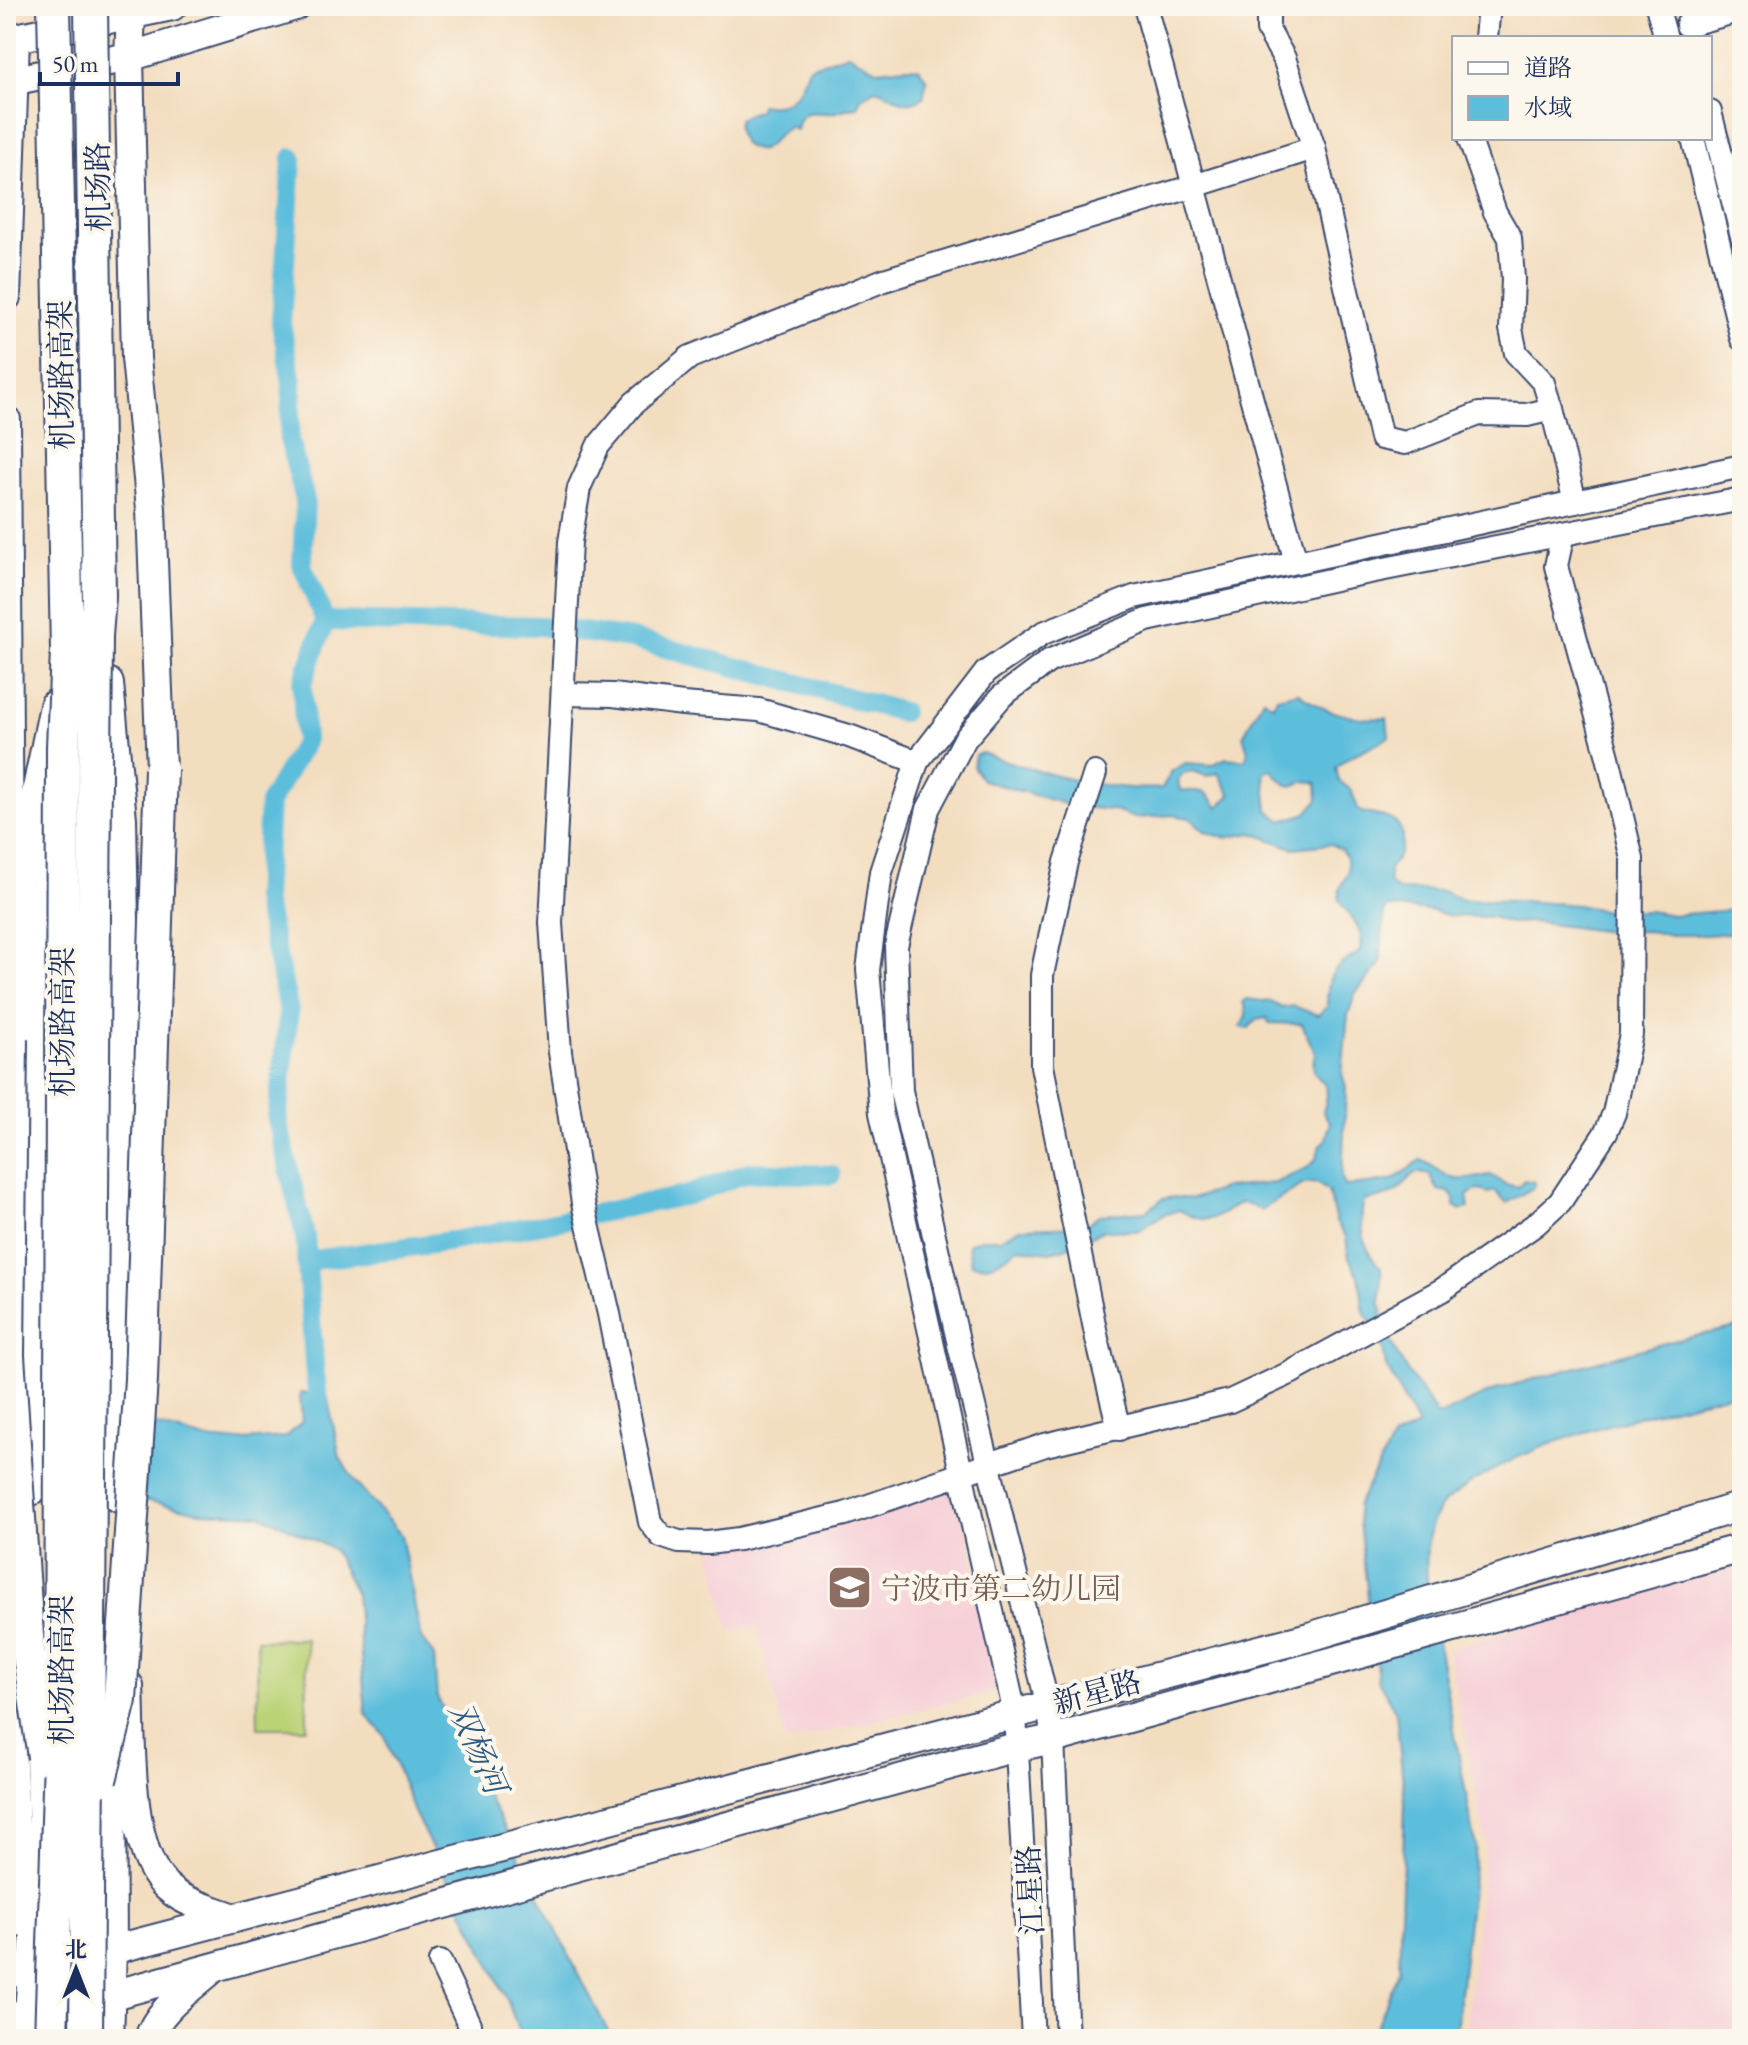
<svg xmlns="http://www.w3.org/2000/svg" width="1748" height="2045" font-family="'EB Garamond','Noto Serif SC',serif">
  <rect width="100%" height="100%" fill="#fbf7ec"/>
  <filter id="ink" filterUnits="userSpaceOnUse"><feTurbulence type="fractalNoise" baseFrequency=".0125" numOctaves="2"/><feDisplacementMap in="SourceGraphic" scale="16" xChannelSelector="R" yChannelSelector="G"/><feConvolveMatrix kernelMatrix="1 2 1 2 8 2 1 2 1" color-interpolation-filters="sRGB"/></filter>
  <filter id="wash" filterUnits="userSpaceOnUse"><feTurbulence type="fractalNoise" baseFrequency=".006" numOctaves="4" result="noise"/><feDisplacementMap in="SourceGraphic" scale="32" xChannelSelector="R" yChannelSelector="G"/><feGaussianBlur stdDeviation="1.8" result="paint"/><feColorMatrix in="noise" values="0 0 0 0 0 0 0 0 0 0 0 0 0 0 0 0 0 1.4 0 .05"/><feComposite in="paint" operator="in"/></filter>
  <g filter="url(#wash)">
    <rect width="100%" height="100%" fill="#f3ddbf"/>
    <!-- built -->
    <g fill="#f6cfd7">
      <polygon points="956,1490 1005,1689 786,1742 757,1626 730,1632 710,1550"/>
      <polygon points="1742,1565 1742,2039 1465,2039 1486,1841 1447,1649"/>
    </g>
    <!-- green -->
    <polygon fill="#bbd377" stroke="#6b816a" stroke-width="2" points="306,1639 307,1728 258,1728 257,1640"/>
    <!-- water -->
    <g fill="#5dbedc" stroke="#3c769d" stroke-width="2" fill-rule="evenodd">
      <path d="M848 54 877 70 906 67 919 68 927 80 923 97C904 111 894 93 875 89L860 99 858 107C848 107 841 111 832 113 818 115 800 104 796 130L790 127C771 133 768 164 743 143 732 122 737 116 758 111L761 104C788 111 802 90 809 67Z"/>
      <path d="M1298 692C1319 712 1358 721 1387 718L1389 737C1371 748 1348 754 1336 768L1339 781 1351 790 1359 811C1369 815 1381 815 1390 819 1410 828 1402 858 1389 868V882L1397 890 1442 891 1463 900 1521 901 1577 905 1612 912 1649 911 1673 915 1742 909V932L1707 935H1671L1649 931 1610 932 1533 922 1509 923 1492 917 1450 916 1433 911 1388 907 1384 912 1380 964 1355 994 1348 1015 1342 1074 1346 1087 1342 1178 1345 1186C1350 1186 1388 1182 1392 1180 1402 1175 1411 1166 1421 1160 1434 1165 1444 1177 1457 1179 1467 1181 1480 1176 1491 1175L1505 1184 1518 1187 1524 1180 1535 1182 1534 1187 1507 1203 1495 1191 1487 1193C1480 1188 1474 1190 1467 1196L1469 1208 1461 1210 1454 1206V1199L1449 1192 1438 1190 1430 1175C1406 1168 1412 1181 1397 1191 1388 1197 1375 1199 1364 1201 1358 1220 1364 1255 1381 1267 1382 1280 1379 1292 1381 1305 1385 1348 1416 1382 1438 1416L1498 1389 1668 1342 1742 1326V1391C1654 1413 1537 1436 1464 1488 1458 1493 1449 1497 1444 1503 1424 1526 1425 1563 1428 1591L1476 1847 1455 2039H1371L1399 1970 1405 1803 1396 1712 1378 1680 1357 1506 1393 1438 1418 1426 1386 1366 1381 1339 1364 1311 1359 1276 1349 1258 1346 1237 1336 1222 1328 1191 1316 1183 1304 1184 1261 1210C1231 1192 1235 1215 1209 1219 1198 1221 1188 1214 1179 1210L1163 1215 1138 1231 1105 1230 1062 1249 1050 1252 1018 1248C1002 1260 991 1269 971 1264L968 1244 981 1239H1000L1021 1228 1084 1226 1099 1215 1147 1211 1162 1199 1174 1197 1192 1199 1225 1188 1275 1183 1307 1168 1316 1159 1320 1146 1326 1140 1330 1122 1323 1113C1324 1108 1327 1100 1327 1094 1326 1075 1308 1082 1315 1053L1302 1024 1269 1023 1267 1018 1256 1020 1248 1029 1240 1027C1247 1017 1248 1013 1243 1002L1247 999 1271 1002 1282 1008 1293 1006 1318 1015 1327 1007C1328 970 1331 971 1361 951 1364 926 1352 920 1339 900L1340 888 1348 872 1347 858 1341 850 1331 844 1293 848 1252 833 1225 838 1206 832 1190 818 1173 815 1135 818 1112 810 1072 806 982 780 973 766 975 755 982 753C1038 772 1102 792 1162 788L1172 771 1186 763 1212 765 1226 758 1245 760 1248 752 1243 736 1263 699 1273 705 1277 697ZM1271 769C1297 802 1292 775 1317 783L1318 800 1307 813 1282 821 1268 810 1264 773ZM1193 771 1206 776 1218 773 1231 795 1218 808C1204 786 1202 793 1180 790L1178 781 1183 774Z"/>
      <polygon points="6,1383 205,1439 229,1441 286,1437 302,1422 300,1393 327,1395 340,1458 355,1482 401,1535 421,1638 434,1656 437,1697 612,2039 522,2039 506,1997 414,1812 384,1735 366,1714 356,1594 333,1549 261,1515 200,1512 6,1471"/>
    </g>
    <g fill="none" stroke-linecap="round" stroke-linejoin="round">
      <!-- canal -->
      <g stroke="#5dbedc" stroke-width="20">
        <polyline points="292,158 281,323 292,383 289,439 305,500 302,565 325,621 302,684 305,742 269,803 264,899 289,1011 277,1119 305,1236 315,1375 321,1421"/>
        <polyline points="325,621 541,626 632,639 902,712"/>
        <polyline points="306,1261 452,1241 564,1220 688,1195 749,1172 831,1175"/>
      </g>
    </g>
  </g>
  <g filter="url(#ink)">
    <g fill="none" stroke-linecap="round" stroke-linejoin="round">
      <defs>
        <g id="minor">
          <polyline points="1145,6 1194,186 1314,148 1381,438 1405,443 1479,414 1527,415 1552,409 1575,502"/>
          <polyline points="1268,6 1268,30 1284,58 1314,148"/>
          <polyline points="1657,6 1666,38"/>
          <polyline points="1687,25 1742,10"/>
          <polyline points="1486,38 1489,6"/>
          <polyline points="1710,112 1742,236"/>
          <polyline points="1469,138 1495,212 1510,238 1513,279 1511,329 1516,353 1544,383 1552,409"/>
          <polyline points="1693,138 1742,339"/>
          <polyline points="1296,562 1194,186 884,280 690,357 634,403 598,446 579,488 570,542 551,923 560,1052 583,1203 609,1314 650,1522 661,1536 679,1542 708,1543 739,1539 845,1514 1045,1445 1230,1401 1290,1373 1442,1290 1536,1224 1560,1202 1606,1132 1614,1113 1631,1034 1632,859 1608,757 1556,566 1563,534"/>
          <polyline points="564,694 613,695 683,704 759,710 849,736 917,762"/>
          <polyline points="1095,773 1066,862 1042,975 1042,1066 1097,1339 1119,1429"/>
          <polyline points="440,1962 469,2024 470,2039"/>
          <polyline points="1033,2039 1015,1714 881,1113 868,970 881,872 917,762 986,672 1043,633 1134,597 1742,466"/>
          <polyline points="1067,2039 1053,1739 1048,1706 960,1349 901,1091 896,946 928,809 965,739 1002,696 1049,661 1147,620 1344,577 1742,499"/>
        </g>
        <g id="major">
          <polyline points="131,15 129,57 136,358 151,509 161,769"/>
          <polyline points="6,40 172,6"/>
          <polyline points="6,82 129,57 295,6"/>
          <polyline points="6,297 15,38"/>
          <polyline points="6,420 10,1059"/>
          <polyline points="31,1491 31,1304"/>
          <polyline points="119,1498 122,1308"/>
          <polyline points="6,1648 18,1883 23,1922"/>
          <path d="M129 1686C132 1740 125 1857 172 1891 188 1904 214 1910 234 1918"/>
          <polyline points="6,1974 112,1950 1309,1637 1742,1506"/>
          <polyline points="6,2018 109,1996 1016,1747 1053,1739 1742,1548"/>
          <polyline points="27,2039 43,1825 39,1736"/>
          <polyline points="109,2039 112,1950 111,1756"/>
          <path d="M149 2039C157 2011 187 1991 209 1972"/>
        </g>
        <g id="highway">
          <polyline points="107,684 120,819 125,1074 122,1308"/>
          <polyline points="31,1304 32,823 56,706"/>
        </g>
      </defs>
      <!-- minor casing -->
      <use href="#minor" stroke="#3b496d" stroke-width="26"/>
      <!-- major casing -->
      <use href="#major" stroke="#3b496d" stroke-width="32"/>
      <!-- highway casing -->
      <use href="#highway" stroke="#3b496d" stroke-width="36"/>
      <!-- minor -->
      <use href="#minor" stroke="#fff" stroke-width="22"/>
      <!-- major -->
      <use href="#major" stroke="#fff" stroke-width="28"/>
      <!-- highway -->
      <use href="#highway" stroke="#fff" stroke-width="32"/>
      <defs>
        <g id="highway-bridge">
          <polyline points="11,1038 8,1356 28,1650 44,1757"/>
          <polyline points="100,1780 120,1700 141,1379 161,769"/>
          <polyline points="51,2039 60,1757 63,747 67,651 54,6"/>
          <polyline points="86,2039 96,636 99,597 91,6"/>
        </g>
      </defs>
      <!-- highway-bridge casing -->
      <use href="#highway-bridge" stroke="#3b496d" stroke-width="36" stroke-linecap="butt"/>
      <!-- highway-bridge -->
      <use href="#highway-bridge" stroke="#fff" stroke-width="32"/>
    </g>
  </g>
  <!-- icons -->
  <defs>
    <symbol id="school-square" viewBox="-11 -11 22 22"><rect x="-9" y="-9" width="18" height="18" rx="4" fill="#8d6e63" stroke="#fbf7ec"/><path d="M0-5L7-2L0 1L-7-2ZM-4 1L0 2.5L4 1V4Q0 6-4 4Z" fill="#fff"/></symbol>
  </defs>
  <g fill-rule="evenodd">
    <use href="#school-square" x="824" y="1562" width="51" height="51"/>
  </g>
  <g text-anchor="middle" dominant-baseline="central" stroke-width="8" stroke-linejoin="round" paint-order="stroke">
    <!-- street labels -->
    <g font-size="30" fill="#1b2f5e" stroke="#fbf7ec">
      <text transform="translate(98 187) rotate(-91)">机场路</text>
      <text transform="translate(61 375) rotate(-91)">机场路高架</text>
      <text transform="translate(62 1022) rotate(-90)">机场路高架</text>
      <text transform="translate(61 1670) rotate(-90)">机场路高架</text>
      <text transform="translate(1097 1692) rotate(-15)">新星路</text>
      <text transform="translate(1030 1890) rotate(-93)">江星路</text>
    </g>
    <!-- education labels -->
    <g font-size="30" fill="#785e54" stroke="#fbf7ec" text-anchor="start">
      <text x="881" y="1588">宁波市第二幼儿园</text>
    </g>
    <!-- water labels -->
    <g font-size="32" font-style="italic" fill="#2f5a84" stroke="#fbf7ec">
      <text transform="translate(478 1748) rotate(66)">双杨河</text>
    </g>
  </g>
  <!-- margin -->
  <rect width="1748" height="2045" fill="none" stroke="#fbf7ec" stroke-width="32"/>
  <!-- legend -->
  <rect x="1452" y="36" width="260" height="104" fill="#fbf7ec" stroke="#a1a7b3" stroke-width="2"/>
  <rect x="1468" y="62" width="40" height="12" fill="#ffffff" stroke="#a1a7b3" stroke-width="2"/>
  <text x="1524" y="76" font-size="24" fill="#1b2f5e">道路</text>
  <rect x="1468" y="96" width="40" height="24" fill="#5dbedc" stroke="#a1a7b3" stroke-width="2"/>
  <text x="1524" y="116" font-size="24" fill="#1b2f5e">水域</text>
  <!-- north arrow -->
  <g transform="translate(76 1969)" stroke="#fbf7ec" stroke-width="6" paint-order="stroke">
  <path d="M0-6L14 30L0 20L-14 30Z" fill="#1b2f5e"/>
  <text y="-12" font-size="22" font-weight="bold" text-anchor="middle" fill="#1b2f5e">北</text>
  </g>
  <!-- scale -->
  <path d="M40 72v12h138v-12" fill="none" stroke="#1b2f5e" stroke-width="4"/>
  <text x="52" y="72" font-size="24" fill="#1b2f5e" stroke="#fbf7ec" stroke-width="6" paint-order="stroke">50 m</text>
</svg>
